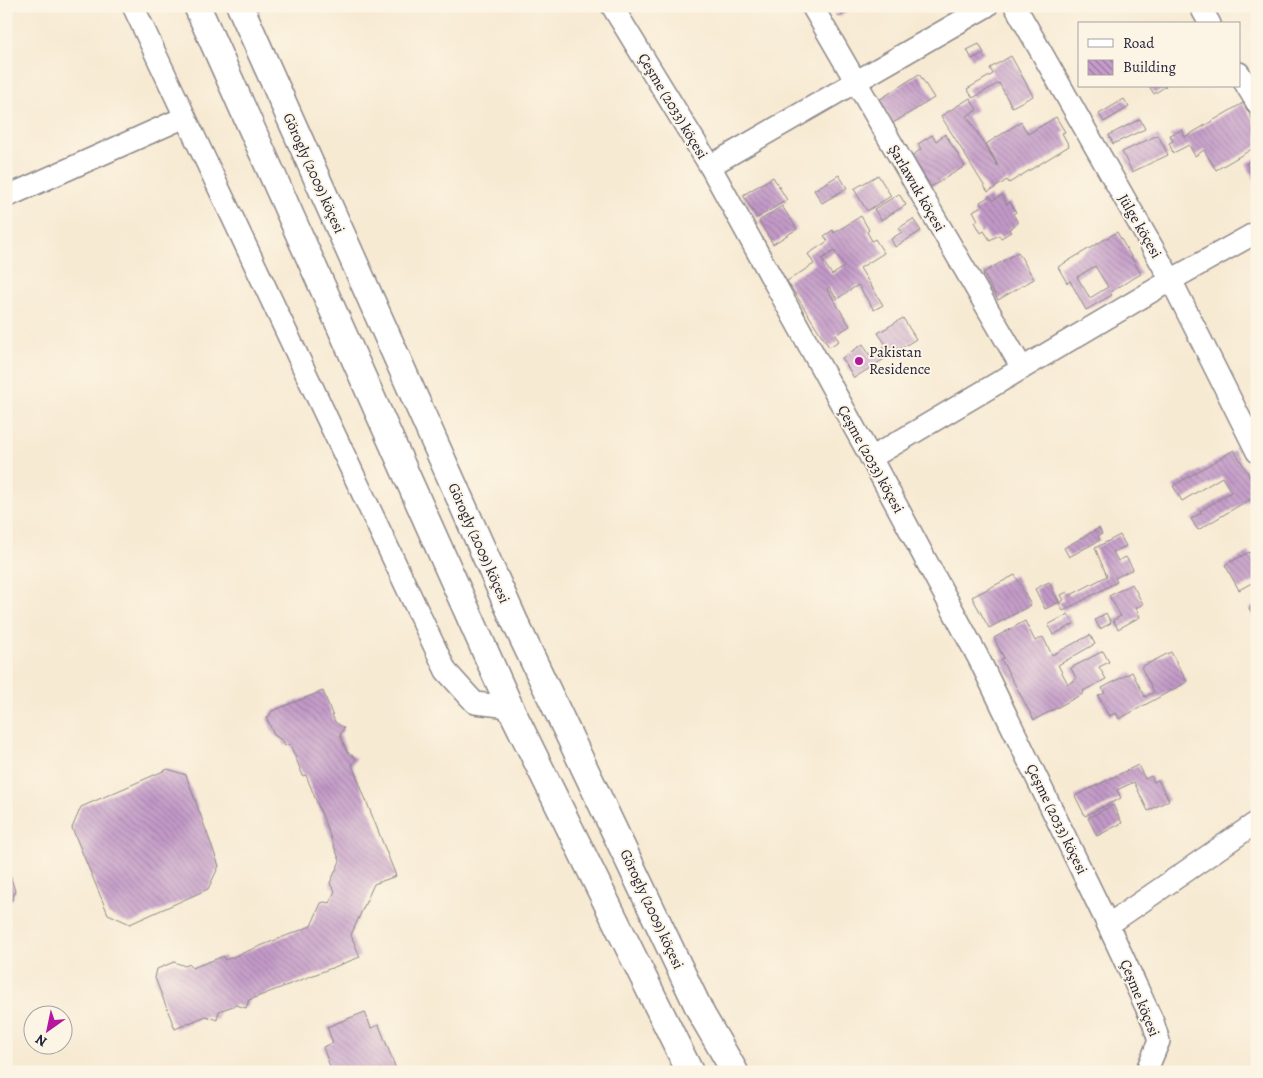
<svg xmlns="http://www.w3.org/2000/svg" width="1263" height="1078" font-family="Alegreya,serif">
  <defs>
    <pattern id="building-back-hatch" width="6" height="6" patternUnits="userSpaceOnUse" patternTransform="scale(1.25)"><rect width="6" height="6" fill="#c39ac8"/><path d="M-1 5l2 2M0 0l6 6M5-1l2 2" fill="none" stroke="#9e7da4"/></pattern>
  </defs>
  <rect width="100%" height="100%" fill="#fcf5e5"/>
  <filter id="ink" filterUnits="userSpaceOnUse"><feTurbulence type="fractalNoise" baseFrequency=".02" numOctaves="2"/><feDisplacementMap in="SourceGraphic" scale="10" xChannelSelector="R" yChannelSelector="G"/><feConvolveMatrix kernelMatrix="1 2 1 2 8 2 1 2 1" color-interpolation-filters="sRGB"/></filter>
  <filter id="wash" filterUnits="userSpaceOnUse"><feTurbulence type="fractalNoise" baseFrequency=".0096" numOctaves="4" result="noise"/><feDisplacementMap in="SourceGraphic" scale="20" xChannelSelector="R" yChannelSelector="G"/><feGaussianBlur stdDeviation="1.12" result="paint"/><feColorMatrix in="noise" values="0 0 0 0 0 0 0 0 0 0 0 0 0 0 0 0 0 1.4 0 .05"/><feComposite in="paint" operator="in"/></filter>
  <g filter="url(#wash)">
    <rect width="100%" height="100%" fill="#f7ead3"/>
    <g id="blocks">
      <!-- building -->
      <g fill="url(#building-back-hatch)" fill-rule="evenodd">
        <polygon points="832,6 857,6 839,17"/>
        <polygon points="979,44 984,53 972,59 967,50"/>
        <polygon points="1011,56 1033,96 1012,107 999,83 973,98 967,89 993,74 990,68"/>
        <polygon points="919,74 934,98 893,123 879,100"/>
        <polygon points="1149,86 1166,86 1154,94"/>
        <polygon points="970,98 977,110 967,116 998,166 986,144 1021,122 1028,134 1056,117 1065,132 1062,133 1069,146 1009,183 1007,180 988,192 941,116"/>
        <polygon points="1124,99 1129,107 1104,122 1099,114"/>
        <polygon points="1243,103 1257,127 1257,146 1216,170 1204,150 1195,156 1189,145 1173,153 1169,143 1173,141 1170,135 1182,130 1185,137"/>
        <polygon points="1140,119 1145,129 1113,144 1109,135"/>
        <polygon points="945,134 965,166 931,187 912,156 921,149 918,144 932,135 936,141"/>
        <polygon points="1158,135 1168,155 1132,172 1122,152"/>
        <polygon points="1257,158 1257,185 1246,163"/>
        <polygon points="839,175 847,188 822,203 814,190"/>
        <polygon points="878,175 891,196 867,211 854,189"/>
        <polygon points="773,177 787,200 757,218 743,195"/>
        <polygon points="899,194 906,205 881,220 874,209"/>
        <polygon points="1002,195 1007,204 1010,202 1016,212 1013,214 1018,223 1009,229 1011,232 1001,238 999,235 990,240 984,231 981,233 975,222 978,220 973,211 982,206 980,202 990,196 993,200"/>
        <polygon points="782,206 797,229 773,244 759,221"/>
        <path d="M861 216 869 230 867 232 872 241 875 239 884 253 860 268 883 305 874 310 858 285 837 299 829 287 827 289 850 326 835 335 839 341 829 347 787 281 814 264 808 254 828 241 824 236 833 230 834 233ZM834 251 844 267 832 275 822 259Z"/>
        <polygon points="913,219 921,231 895,247 891,239 902,232 899,228"/>
        <path d="M1117 232 1141 274 1110 292 1112 295 1086 310 1070 281 1067 283 1058 267ZM1095 266 1108 287 1090 298 1077 277Z"/>
        <polygon points="1018,252 1034,279 998,300 983,273"/>
        <polygon points="903,318 916,339 854,378 842,358 863,344 870,356 887,346 878,333"/>
        <polygon points="1234,450 1257,488 1257,495 1198,530 1191,519 1201,513 1200,511 1231,492 1222,477 1182,501 1173,486"/>
        <polygon points="1099,528 1102,534 1098,536 1100,540 1069,557 1064,548"/>
        <polygon points="1120,535 1126,546 1113,552 1118,561 1126,557 1133,569 1115,578 1117,582 1063,611 1059,603 1064,600 1061,595 1067,592 1069,596 1107,576 1095,548"/>
        <polygon points="1249,552 1257,565 1257,580 1239,590 1225,565"/>
        <polygon points="1015,575 1031,605 989,628 972,597"/>
        <polygon points="1049,582 1059,602 1045,609 1035,589"/>
        <polygon points="1132,584 1143,604 1136,608 1140,617 1118,629 1113,620 1121,616 1109,596"/>
        <polygon points="1257,604 1257,622 1249,608"/>
        <polygon points="1106,613 1111,623 1100,629 1095,620"/>
        <polygon points="1068,614 1074,624 1053,635 1048,625"/>
        <polygon points="1025,621 1035,641 1043,637 1052,655 1090,635 1095,644 1058,665 1068,684 1076,679 1071,668 1103,651 1109,662 1099,667 1106,679 1083,691 1084,693 1034,720 1001,659 1004,658 994,638"/>
        <polygon points="1171,652 1187,682 1119,719 1116,713 1109,716 1098,696 1105,693 1102,688 1132,672 1145,697 1154,692 1141,667"/>
        <polygon points="323,691 335,722 344,728 340,735 347,752 356,758 352,765 396,876 374,884 351,935 360,957 249,1000 246,1008 236,1005 219,1011 217,1020 206,1016 175,1029 155,978 157,969 174,962 185,966 190,964 192,968 224,956 225,960 311,926 321,903 324,902 330,903 335,890 331,886 330,883 340,861 306,775 303,776 290,744 285,746 283,741 274,735 267,719 272,711"/>
        <polygon points="1138,765 1145,779 1151,776 1154,782 1158,780 1169,800 1148,811 1134,782 1117,790 1121,798 1085,816 1075,796"/>
        <polygon points="168,769 186,775 219,866 208,889 130,924 108,914 72,828 81,807"/>
        <polygon points="1113,805 1122,823 1097,836 1088,818"/>
        <polygon points="7,866 15,891 12,900 6,902"/>
        <polygon points="365,1012 371,1028 379,1025 396,1069 390,1072 332,1072 323,1047 333,1043 327,1027"/>
      </g>
    </g>
  </g>
  <g filter="url(#ink)">
    <use href="#blocks" fill-opacity="0" stroke="#8c8687" stroke-width="1"/>
    <g fill="none" stroke-linecap="round" stroke-linejoin="round">
      <defs>
        <g id="minor">
          <polyline points="133,6 446,671 475,703 510,707"/>
          <polyline points="612,6 710,166 871,458 979,659 1108,925 1153,1022 1159,1041 1146,1072"/>
          <polyline points="812,6 1022,368"/>
          <polyline points="1015,6 1171,280 1257,452"/>
          <polyline points="1200,6 1210,24"/>
          <polyline points="1239,73 1257,103"/>
          <polyline points="710,166 987,6"/>
          <polyline points="6,197 185,117"/>
          <polyline points="871,458 1171,280 1257,232"/>
          <polyline points="1108,925 1257,822"/>
        </g>
        <g id="major">
          <polyline points="197,6 510,707 690,1072"/>
          <polyline points="240,6 514,620 702,1015 735,1072"/>
        </g>
      </defs>
      <!-- minor casing -->
      <use href="#minor" stroke="#8c8687" stroke-width="24"/>
      <!-- major casing -->
      <use href="#major" stroke="#8c8687" stroke-width="29"/>
      <!-- minor -->
      <use href="#minor" stroke="#fff" stroke-width="21"/>
      <!-- major -->
      <use href="#major" stroke="#fff" stroke-width="26"/>
    </g>
  </g>
  <!-- markers -->
  <circle fill="#b5179e" stroke="#fcf5e5" stroke-width="2" cx="859" cy="361" r="5"/>
  <g text-anchor="middle" dominant-baseline="central" stroke-width="4" stroke-linejoin="round" paint-order="stroke">
    <!-- street labels -->
    <g font-size="15" fill="#22223b" stroke="#fcf5e5">
      <text transform="translate(673 106) rotate(59)">Çeşme (2033) köçesi</text>
      <text transform="translate(314 173) rotate(66)">Görogly (2009) köçesi</text>
      <text transform="translate(917 188) rotate(60)">Şarlawuk köçesi</text>
      <text transform="translate(1140 226) rotate(60)">Jülge köçesi</text>
      <text transform="translate(871 459) rotate(61)">Çeşme (2033) köçesi</text>
      <text transform="translate(479 543) rotate(66)">Görogly (2009) köçesi</text>
      <text transform="translate(1057 819) rotate(64)">Çeşme (2033) köçesi</text>
      <text transform="translate(652 909) rotate(65)">Görogly (2009) köçesi</text>
      <text transform="translate(1140 998) rotate(68)">Çeşme köçesi</text>
    </g>
    <!-- poi labels -->
    <g font-size="15" fill="#22223b" stroke="#fcf5e5" text-anchor="start">
      <text x="869" y="352">Pakistan<tspan x="869" dy="17">Residence</tspan></text>
    </g>
  </g>
  <!-- margin -->
  <rect width="1263" height="1078" fill="none" stroke="#fcf5e5" stroke-width="25"/>
  <!-- legend -->
  <rect x="1078" y="22" width="162" height="65" fill="#fcf5e5" stroke="#a5a1a1"/>
  <rect x="1088" y="39" width="25" height="8" fill="#ffffff" stroke="#a5a1a1"/>
  <text x="1123" y="48" font-size="15" fill="#22223b">Road</text>
  <rect x="1088" y="60" width="25" height="15" fill="url(#building-back-hatch)" stroke="#a5a1a1"/>
  <text x="1123" y="72" font-size="15" fill="#22223b">Building</text>
  <!-- north arrow -->
  <g transform="translate(48 1030) rotate(213)"><circle r="24" fill="#fcf5e5" stroke="#a5a1a1"/>
  <path d="M0-4L9 19L0 12L-9 19Z" fill="#b5179e"/>
  <text y="-8" font-size="14" font-weight="bold" text-anchor="middle" fill="#22223b">N</text>
  </g>
</svg>
